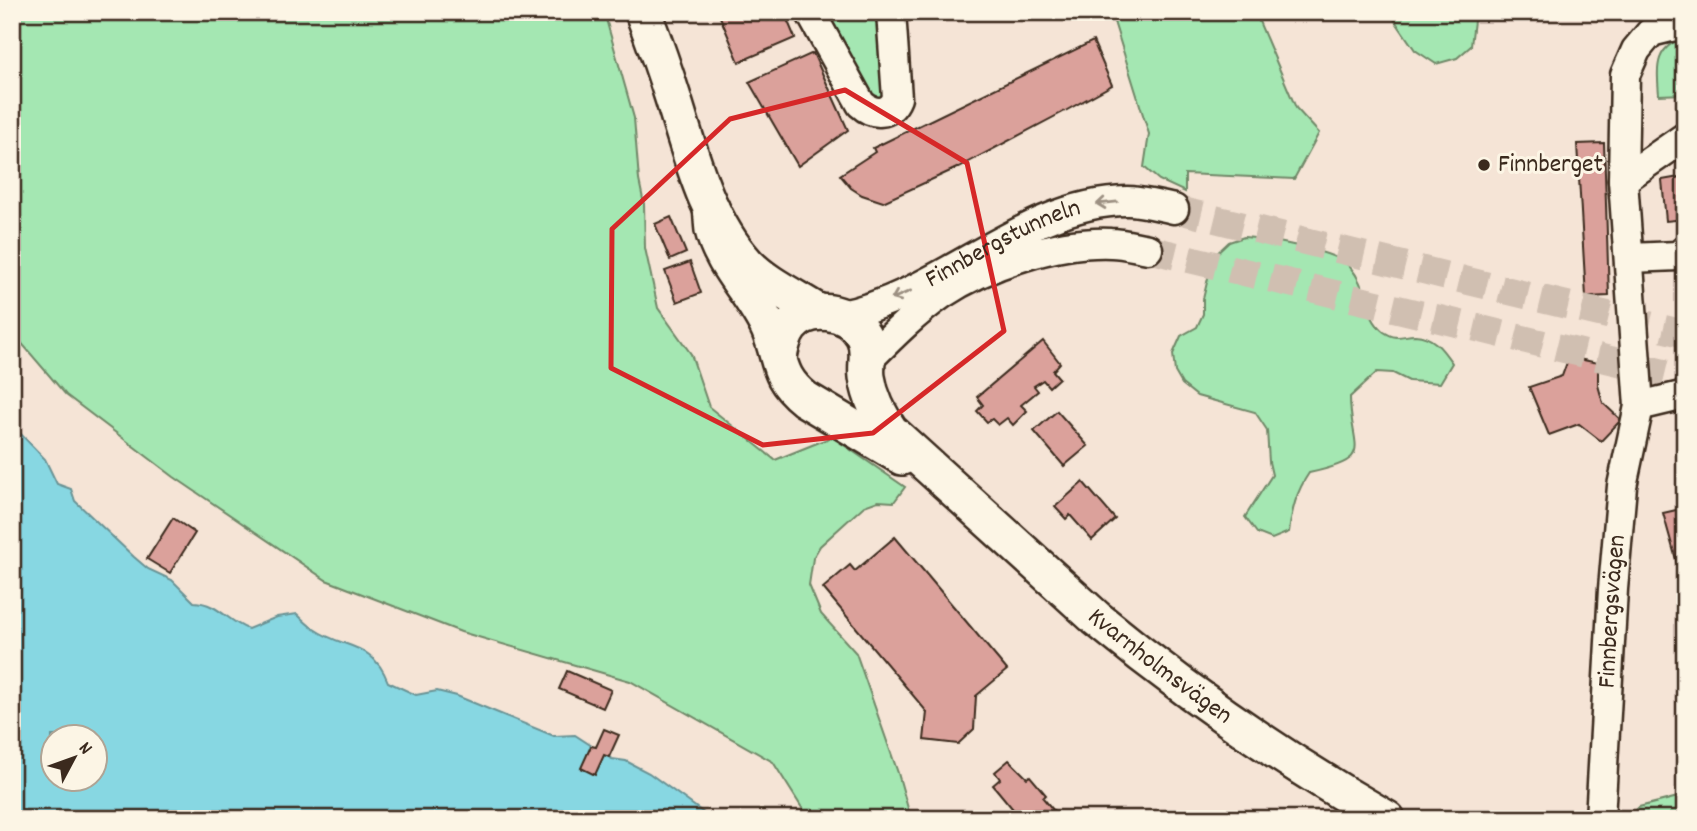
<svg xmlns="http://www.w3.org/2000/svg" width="1697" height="831" font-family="Dekko,sans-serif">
  <rect width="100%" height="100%" fill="#f5e4d6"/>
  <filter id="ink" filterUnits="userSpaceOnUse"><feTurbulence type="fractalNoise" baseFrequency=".0143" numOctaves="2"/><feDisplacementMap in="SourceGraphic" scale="14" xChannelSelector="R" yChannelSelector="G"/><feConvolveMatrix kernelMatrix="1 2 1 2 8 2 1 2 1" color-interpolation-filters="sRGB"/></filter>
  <g filter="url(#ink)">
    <!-- green -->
    <g fill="#a4e7b2" stroke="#708868" stroke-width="2">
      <polygon points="12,12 604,12 634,118 639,180 644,204 645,248 658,308 691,354 709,407 775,460 832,437 905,487 894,502 878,501 864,506 820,546 813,558 809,585 821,614 856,653 898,773 911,819 809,819 773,762 630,681 461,632 326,580 174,477 66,395 12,332"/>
      <polygon points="817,12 881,12 883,97 868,103"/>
      <polygon points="1111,12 1255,12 1296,108 1319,133 1294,179 1185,174 1185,192 1159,180 1144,167 1149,134"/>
      <polygon points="1389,12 1475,12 1471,46 1457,58 1436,64 1415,50"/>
      <path d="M1685 37V94L1659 95C1657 67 1654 48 1685 37Z"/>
      <path d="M1244 237C1267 239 1327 250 1344 262 1349 265 1356 274 1358 279 1368 296 1366 318 1384 332 1398 341 1402 335 1415 335 1434 336 1443 350 1452 363L1440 383 1409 381 1393 373 1377 372 1350 397C1350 449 1378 458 1309 473 1296 492 1292 510 1289 532L1272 539 1257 533 1245 517 1272 475 1269 462 1267 430 1255 412 1197 396 1182 384 1175 372 1173 354 1181 336 1197 327 1203 314V299L1213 257 1229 242Z"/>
      <polygon points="1682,796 1685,800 1685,819 1628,819 1639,807"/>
    </g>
    <!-- water -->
    <path fill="#87d7e2" stroke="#699294" stroke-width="2" fill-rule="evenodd" d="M12 425 45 459 57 484 71 489 75 501 134 557 148 569 172 580 194 602C218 603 227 621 248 629L277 617 297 614C302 619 308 625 314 629 344 650 372 640 388 682L416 695 437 691 457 696 554 736 575 735 612 759 626 761 649 773 712 819H12ZM52 736H94V778H52Z"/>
    <!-- building -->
    <g fill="#dba19b" stroke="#3b2a1e" stroke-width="2">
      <polygon points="718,12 784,12 795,38 739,62"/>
      <polygon points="906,12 1061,12 1061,16 907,18"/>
      <polygon points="1093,41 1112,85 1067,110 959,167 883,202 862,195 851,188 840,175 875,152 873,148"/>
      <polygon points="813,53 848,130 798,166 749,82"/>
      <polygon points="1604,143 1609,296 1586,297 1577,144"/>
      <polygon points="1685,176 1685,219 1666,221 1662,180"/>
      <polygon points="671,217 686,253 670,260 655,224"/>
      <polygon points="690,262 701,293 677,302 665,271"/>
      <polygon points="1043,341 1060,363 1053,371 1059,378 1049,387 1043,380 1034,386 1038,391 1021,405 1027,411 1013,425 1007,418 998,425 992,419 987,422 977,411 983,405 977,397"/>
      <polygon points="1569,357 1598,363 1598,385 1603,403 1621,420 1601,441 1579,424 1549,435 1529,387 1562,376"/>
      <polygon points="1057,411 1088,446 1064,466 1034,431"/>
      <polygon points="1083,482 1115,519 1092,540 1070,515 1066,519 1055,507"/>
      <polygon points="1685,508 1685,561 1677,563 1663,513"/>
      <polygon points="173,518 195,533 170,573 147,559"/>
      <polygon points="895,537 1007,670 976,696 974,729 958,744 924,740 927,712 823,588 850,565 855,571"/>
      <polygon points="1685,647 1685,698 1676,683 1679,648"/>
      <polygon points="567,671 611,690 603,708 559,689"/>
      <polygon points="604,729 619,735 609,757 604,755 595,775 581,768 591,746 596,747"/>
      <polygon points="1009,760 1027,778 1030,776 1046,795 1043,798 1054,811 1045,819 1021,819 993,785 1000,779 995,772"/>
    </g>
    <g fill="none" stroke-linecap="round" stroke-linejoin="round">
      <!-- minor-tunnel -->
      <g stroke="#d0bfb1" stroke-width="28" stroke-dasharray="28 14" stroke-linecap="butt">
        <polyline points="1174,209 1685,334"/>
        <polyline points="1148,249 1685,378"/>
      </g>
      <defs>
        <g id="minor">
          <path d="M810 12 861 104C873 115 890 116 897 98L891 12"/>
          <polyline points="1623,180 1685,137"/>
          <polyline points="1630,258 1678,256 1685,250"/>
          <path id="s1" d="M841 315C941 296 1024 202 1127 201 1142 201 1159 206 1174 209"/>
          <path d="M869 359C892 336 915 313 942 294 987 264 1057 241 1111 243 1123 243 1136 247 1148 249"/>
          <polyline points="1639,406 1685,395"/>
          <path id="s2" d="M1600 819 1613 589 1622 486 1639 406 1623 180 1625 75 1636 50 1651 32 1675 26 1685 28"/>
        </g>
        <g id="tertiary">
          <path d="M643 12C654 41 664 69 673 98 691 155 706 219 747 264 766 284 795 297 818 312"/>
          <path d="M711 208C712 215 712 223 713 230 722 266 754 295 769 329 782 360 776 376 805 399L902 457"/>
          <path id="s3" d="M779 357C781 346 783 336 790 327 809 303 849 310 863 335 871 349 865 363 867 377 870 398 879 414 890 431L1096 618C1187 693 1284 760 1387 819"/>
        </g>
      </defs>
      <!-- minor casing -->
      <use href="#minor" stroke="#3b2a1e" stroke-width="33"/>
      <!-- tertiary casing -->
      <use href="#tertiary" stroke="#3b2a1e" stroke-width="40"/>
      <!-- minor -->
      <use href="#minor" stroke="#fcf5e5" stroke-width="28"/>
      <!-- tertiary -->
      <use href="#tertiary" stroke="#fcf5e5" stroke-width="35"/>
    </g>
    <!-- one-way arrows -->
    <defs><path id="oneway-shaft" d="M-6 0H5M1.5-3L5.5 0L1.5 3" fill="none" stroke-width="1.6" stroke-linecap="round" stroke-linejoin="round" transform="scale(1.75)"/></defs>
    <g stroke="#9c9082">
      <use href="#oneway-shaft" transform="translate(1107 203) rotate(174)"/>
      <use href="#oneway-shaft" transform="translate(901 295) rotate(157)"/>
    </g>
  </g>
  <!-- marked area -->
  <path fill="none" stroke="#d62828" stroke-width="5" stroke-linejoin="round" d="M845 90 967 163 1004 331 873 433 763 445 611 368 612 229 730 119Z"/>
  <!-- markers -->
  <circle fill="#3b2a1e" stroke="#fcf5e5" stroke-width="2.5" cx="1484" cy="165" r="7"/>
  <g text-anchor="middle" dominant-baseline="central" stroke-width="6" stroke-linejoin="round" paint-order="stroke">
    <!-- poi labels -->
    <g font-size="26" fill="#3b2a1e" stroke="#fcf5e5" text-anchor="start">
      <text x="1498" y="165">Finnberget</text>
    </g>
    <!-- street labels -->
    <g font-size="26" fill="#3b2a1e" stroke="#fcf5e5">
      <text stroke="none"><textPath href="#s1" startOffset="178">Finnbergstunneln</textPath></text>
      <text stroke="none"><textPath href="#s2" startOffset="208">Finnbergsvägen</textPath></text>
      <text stroke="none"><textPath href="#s3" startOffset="578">Kvarnholmsvägen</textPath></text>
    </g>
  </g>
  <!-- margin -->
  <rect width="1697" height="831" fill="none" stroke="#fcf5e5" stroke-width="42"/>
  <rect x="21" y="21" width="1655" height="789" fill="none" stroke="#3b2a1e" stroke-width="2.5" filter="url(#ink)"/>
  <!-- north arrow -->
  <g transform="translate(74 758) rotate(49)"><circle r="33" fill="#fcf5e5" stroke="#afa495" stroke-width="2"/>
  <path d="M0-5L12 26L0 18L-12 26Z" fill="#3b2a1e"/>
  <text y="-10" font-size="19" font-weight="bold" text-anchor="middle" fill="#3b2a1e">N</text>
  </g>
</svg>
